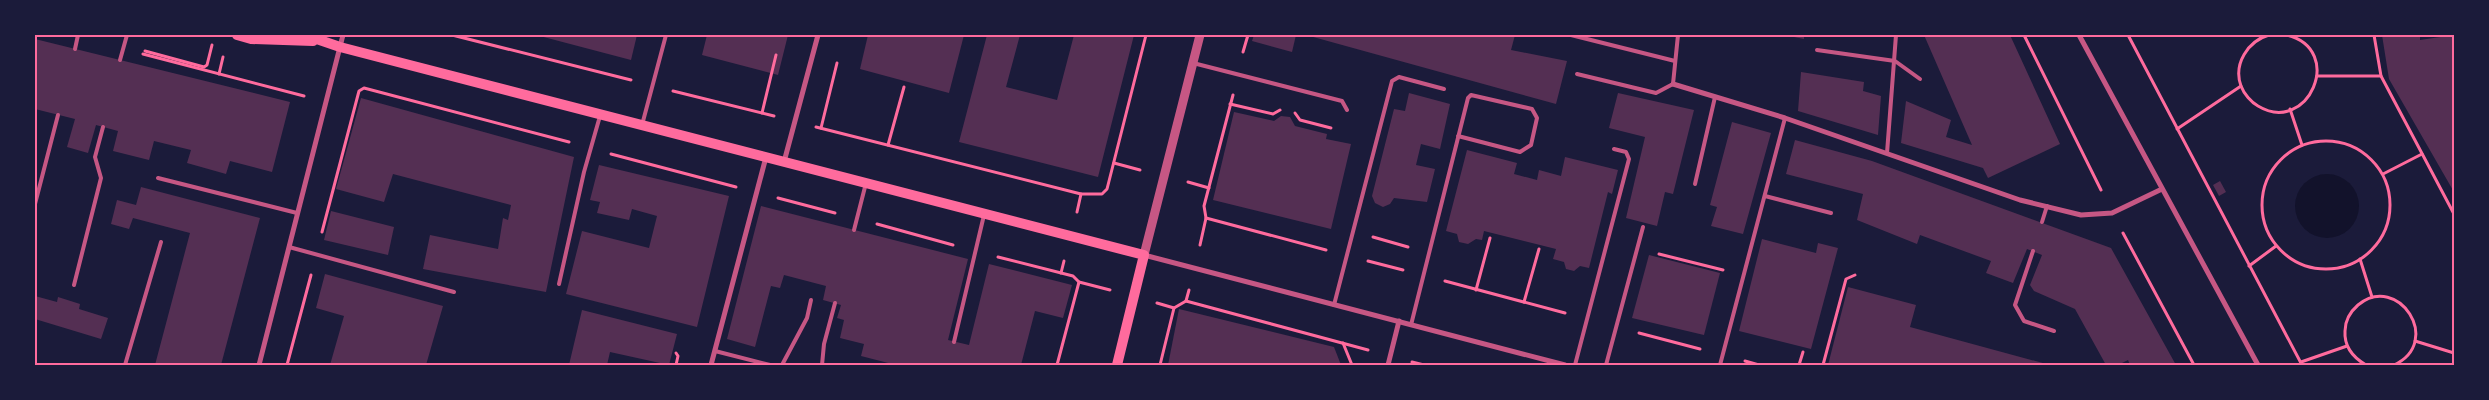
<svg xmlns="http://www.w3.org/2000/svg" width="2489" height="400" font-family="'Public Sans',sans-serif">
  <rect width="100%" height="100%" fill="#1b1b3a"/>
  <!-- water -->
  <circle fill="#12122b" cx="2327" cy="206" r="32"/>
  <!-- building -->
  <g fill="#542f53">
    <polygon points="536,35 637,35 631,60"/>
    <polygon points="707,35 788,35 778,75 702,55"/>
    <polygon points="868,35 964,35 949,93 860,69"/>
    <polygon points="987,35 1020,35 1006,87 1057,100 1074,35 1134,35 1098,177 959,142"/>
    <polygon points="1254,35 1296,35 1292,52 1252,41"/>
    <polygon points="1306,35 1515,35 1511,50 1567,61 1556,104"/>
    <polygon points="1784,35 1804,35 1804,39"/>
    <polygon points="1924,35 2010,35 2060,144 1988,178 1983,168 1901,143 1906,101 1951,120 1946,137 1972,145"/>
    <polygon points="2382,35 2420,35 2420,40 2454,35 2454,192 2389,79"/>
    <polygon points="35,39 290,102 272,172 230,161 226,174 187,163 191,150 154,141 149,160 113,151 118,131 96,125 88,153 67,147 75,119 35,109"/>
    <polygon points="1801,72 1864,82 1863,91 1881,96 1878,135 1798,111"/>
    <polygon points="1409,93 1450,104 1440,149 1421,144 1416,165 1435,169 1427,202 1394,198 1390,204 1383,207 1375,203 1372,196 1394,109 1405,111"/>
    <polygon points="1618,93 1694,110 1673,194 1665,192 1657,226 1626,218 1645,137 1609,128"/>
    <polygon points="361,98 574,157 546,292 423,269 430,235 498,249 503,218 508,220 511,205 393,174 384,202 336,189"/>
    <polygon points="1234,112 1274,121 1281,116 1290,117 1295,126 1327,134 1326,139 1351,144 1331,229 1213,200"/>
    <polygon points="1732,122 1771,133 1743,234 1711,226 1717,207 1710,205"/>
    <polygon points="1795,140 1872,161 2111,248 2176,365 2130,365 2128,360 2118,365 2106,365 2075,309 2034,291 2030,285 2042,255 2027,249 2013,283 1986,273 1991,261 1920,235 1917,244 1857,220 1863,194 1786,174"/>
    <polygon points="1467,150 1517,163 1514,174 1537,180 1539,170 1561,176 1565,157 1618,170 1612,194 1608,192 1589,268 1580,266 1574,271 1566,269 1564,262 1553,259 1556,249 1484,231 1482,240 1476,239 1468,244 1459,242 1457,234 1446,231"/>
    <polygon points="599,165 729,196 697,327 566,294 582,231 649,248 657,216 632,209 629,220 597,213 600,202 590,200"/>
    <polygon points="2220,181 2226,192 2219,196 2213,185"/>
    <polygon points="141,187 260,218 221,365 155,365 190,233 133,218 129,229 111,224 117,200 136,205"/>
    <polygon points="761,206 968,259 948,340 969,345 989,264 1072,285 1063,318 1035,311 1021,365 896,365 861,356 864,344 840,338 844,320 837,318 841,305 823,300 826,286 784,275 780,288 771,286 755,347 727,339"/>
    <polygon points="331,211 394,227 388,255 324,240"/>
    <polygon points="1762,239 1816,253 1818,243 1838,248 1811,349 1739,331"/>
    <polygon points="1649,255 1720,273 1704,335 1632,318"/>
    <polygon points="325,274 443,306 426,365 330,365 344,316 316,308"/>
    <polygon points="1848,287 1916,305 1910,327 2050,365 1828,365"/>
    <polygon points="35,296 57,302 58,297 80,304 79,309 108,318 101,339 35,319"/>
    <polygon points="1179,309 1334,347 1341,365 1168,365"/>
    <polygon points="582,310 677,334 669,365 610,352 607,365 569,365"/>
  </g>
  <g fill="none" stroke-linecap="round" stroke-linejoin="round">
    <!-- path -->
    <g stroke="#ff6b9d" stroke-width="3">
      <polyline points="452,35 631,80"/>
      <polyline points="2024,35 2101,190"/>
      <polyline points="2128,35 2302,365"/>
      <path d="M2269 35C2248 41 2233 64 2241 86 2244 94 2251 102 2258 106 2308 136 2346 50 2287 35"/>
      <polyline points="2374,35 2381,76 2454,214"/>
      <polyline points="145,51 204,67 207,65 212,45"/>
      <polyline points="1243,52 1248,35"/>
      <polyline points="143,54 304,96"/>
      <polyline points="219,74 223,57"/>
      <polyline points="2317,76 2381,76"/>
      <polyline points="673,91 774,116"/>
      <polyline points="1233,95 1204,206 1206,218 1326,250"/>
      <polyline points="1230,104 1273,114 1280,110"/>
      <polyline points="2290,109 2302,145"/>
      <polyline points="762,113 776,55"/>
      <polyline points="1295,113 1300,120 1331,128"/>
      <polyline points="816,127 1081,194 1102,194 1107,189 1146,35"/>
      <polyline points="821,128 837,63"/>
      <polyline points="2177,129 2241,86"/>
      <circle cx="2326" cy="205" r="64"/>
      <polyline points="888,145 904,87"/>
      <polyline points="611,154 736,187"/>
      <polyline points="1114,163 1140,170"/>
      <polyline points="2383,174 2422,154"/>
      <polyline points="1188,182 1209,188"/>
      <polyline points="778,198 835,213"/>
      <polyline points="1077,212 1081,194"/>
      <polyline points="877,224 953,245"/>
      <polyline points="322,232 359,91 364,88 569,142"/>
      <polyline points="2123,233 2194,365"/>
      <polyline points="1373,237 1408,247"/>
      <polyline points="1200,245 1206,218"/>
      <polyline points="1659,254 1723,270"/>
      <polyline points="998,257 1073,276 1079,282 1110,290"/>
      <polyline points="2360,259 2372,297"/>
      <polyline points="1368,261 1403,270"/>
      <polyline points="2249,266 2276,246"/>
      <polyline points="1061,273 1064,261"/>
      <polyline points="1445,281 1565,313"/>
      <polyline points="1476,290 1490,238"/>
      <polyline points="1186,301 1189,290"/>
      <polyline points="1524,302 1539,249"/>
      <polyline points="1157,303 1174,308 1186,301 1368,350"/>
      <polyline points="1639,333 1700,349"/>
      <polyline points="2415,341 2454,353"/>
      <polyline points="1343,343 1352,365"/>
      <polyline points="1745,361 1759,365"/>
      <polyline points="1412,362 1424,365"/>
      <polyline points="2301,362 2347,346"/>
      <polyline points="287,365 311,275"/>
      <polyline points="676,365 678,356 676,353"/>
      <polyline points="1057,365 1079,282"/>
      <polyline points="1160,365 1174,308"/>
      <polyline points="1799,365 1803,352"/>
      <polyline points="1823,365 1846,279 1855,275"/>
      <path d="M2366 365C2354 358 2344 347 2345 331 2345 321 2350 312 2358 305 2398 272 2444 342 2394 365"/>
    </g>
    <!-- service -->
    <g stroke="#c65784" stroke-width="4">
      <polyline points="1571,35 1675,61"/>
      <polyline points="75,49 78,35"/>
      <polyline points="1817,50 1895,61 1920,79"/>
      <polyline points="120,60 127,35"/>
      <polyline points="1193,63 1342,101 1347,110"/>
      <polyline points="1577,74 1656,93 1673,84 1678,35"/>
      <polyline points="642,125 666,35"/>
      <polyline points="1887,153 1896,35"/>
      <polyline points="158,178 297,213"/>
      <polyline points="1695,184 1715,97"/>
      <polyline points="1765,196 1831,213"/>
      <polyline points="35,204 58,115"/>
      <polyline points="2042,222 2047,206"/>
      <polyline points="854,230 866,183"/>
      <polyline points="289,247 454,292"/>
      <polyline points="2033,251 2015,305 2024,321 2054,331"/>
      <polyline points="559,284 584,172 600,116"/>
      <polyline points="74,285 101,178 95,157 103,127"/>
      <polyline points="1334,305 1392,81 1399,77 1444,89"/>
      <polyline points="1411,325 1468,98 1471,95 1532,109 1537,118 1531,145 1520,152 1458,136"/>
      <polyline points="954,342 984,215"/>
      <polyline points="715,351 770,365"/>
      <polyline points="125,365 161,242"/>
      <polyline points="782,365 807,318 811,300"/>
      <polyline points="822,365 824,344 835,303"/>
      <polyline points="1575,365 1629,159 1626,152 1614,149"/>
      <polyline points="1606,365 1643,227"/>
      <polyline points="1720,365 1785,118"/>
    </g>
    <!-- minor -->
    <g stroke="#c65784" stroke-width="5">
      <polyline points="2079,35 2258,365"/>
      <polyline points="1673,84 1785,118 2020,200 2081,215 2112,213 2162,189"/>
      <polyline points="784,162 818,35"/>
      <polyline points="1144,255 1565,365"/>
      <polyline points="259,365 343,35"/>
      <polyline points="711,365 766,157"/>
      <polyline points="1388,365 1399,321"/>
    </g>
    <!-- tertiary -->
    <polyline stroke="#c65784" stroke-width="9" points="1144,255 1200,35"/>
    <!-- secondary -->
    <g stroke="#ff6b9d" stroke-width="10">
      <polyline points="237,35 251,39 313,41"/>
      <polyline points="305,35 340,47 1144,255 1117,365"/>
    </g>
  </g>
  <!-- border -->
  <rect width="2489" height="400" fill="none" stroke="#1b1b3a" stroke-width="72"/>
  <rect x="36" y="36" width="2417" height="328" fill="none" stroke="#ff6b9d" stroke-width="2"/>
</svg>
